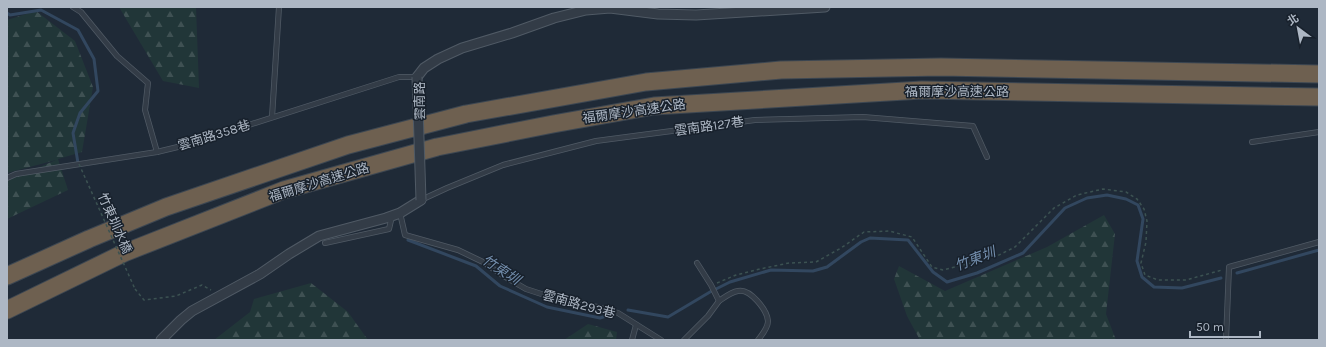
<svg xmlns="http://www.w3.org/2000/svg" width="1326" height="347" font-family="Karla,'Noto Sans TC',sans-serif">
  <defs>
    <pattern id="forest-firs" width="22" height="20" patternUnits="userSpaceOnUse"><rect width="22" height="20" fill="#213638"/><path d="M5 1l3.5 6h-7zM16 11l3.5 6h-7z" fill="#3f5153"/></pattern>
  </defs>
  <rect width="100%" height="100%" fill="#1f2a37"/>
  <!-- forest -->
  <g fill="url(#forest-firs)">
    <polygon points="119,7 196,7 199,88 163,81"/>
    <polygon points="36,11 75,41 93,87 82,152 58,159 68,190 7,219 7,181 56,160 7,173 7,20"/>
    <polygon points="1104,215 1115,234 1106,314 1116,340 920,340 907,316 894,279 899,266 945,291 1047,247"/>
    <polygon points="311,283 348,312 368,340 214,340 250,312 254,299"/>
    <polygon points="588,324 617,332 616,340 564,340"/>
  </g>
  <g fill="none" stroke-linecap="round" stroke-linejoin="round">
    <!-- stream -->
    <g stroke="#32475f" stroke-width="3">
      <polyline points="7,13 10,15 41,10 78,30 94,59 98,91 80,113 73,133 78,163"/>
      <polyline points="408,240 476,266 500,286 547,307 600,318 606,316"/>
      <polyline points="1237,273 1319,250"/>
      <polyline points="628,310 668,317 710,292 730,282 771,270 813,271 827,267 861,242 870,238 908,240 933,272 947,282 977,273 1023,253 1065,208 1087,198 1107,195 1126,199 1138,205 1143,219 1137,261 1142,277 1154,287 1182,288 1221,278"/>
    </g>
    <defs>
      <g id="lane">
        <polyline points="73,7 81,12 117,56 148,83 145,110 157,152"/>
        <polyline points="272,117 279,7"/>
        <polyline points="1252,142 1319,132"/>
        <polyline points="7,178 16,174 157,152 186,145 399,77 417,77"/>
        <polyline points="421,200 447,188 503,165 596,141 755,120 863,117 973,126 987,157"/>
        <polyline points="400,213 405,235 458,250 483,262 507,278 526,289 569,303 598,307 618,313 661,340"/>
        <polyline points="325,243 389,229 392,216"/>
        <path d="M719 301C725 297 731 292 738 291 750 288 767 310 768 321 768 328 762 335 758 340"/>
        <polyline points="632,340 636,325"/>
        <polyline points="684,340 708,316 719,301 711,285 697,263"/>
        <polyline points="1226,340 1229,267 1319,242"/>
      </g>
      <g id="street">
        <polyline points="417,77 424,68 438,59 462,48 512,33 554,18 586,10 610,8 658,14 696,15 825,7"/>
        <polyline points="161,340 181,320 192,311 260,274 289,254 319,236 386,218 400,213 421,200"/>
      </g>
      <g id="highway">
        <polyline points="7,276 89,239 166,207 348,145 466,114 646,82 781,70 941,67 1319,74"/>
        <polyline points="7,310 124,253 284,190 437,147 553,124 654,106 922,90 1319,97"/>
      </g>
    </defs>
    <!-- lane casing -->
    <use href="#lane" stroke="#505a65" stroke-width="6"/>
    <!-- street casing -->
    <use href="#street" stroke="#505a65" stroke-width="11"/>
    <!-- highway casing -->
    <use href="#highway" stroke="#3d4752" stroke-width="19"/>
    <!-- path -->
    <g stroke="#3c5252" stroke-width="1.5" stroke-dasharray="3 3" stroke-linecap="butt">
      <polyline points="717,283 736,275 760,269 789,263 816,262 841,248 864,232 889,231 912,237 932,267 943,270 995,257 1015,247 1054,208 1077,195 1103,189 1126,192 1137,199 1144,209 1147,221 1146,242 1141,263 1145,275 1158,280 1186,280 1222,270"/>
      <polyline points="135,289 144,300 176,296 202,285 211,290"/>
    </g>
    <!-- lane -->
    <use href="#lane" stroke="#333c47" stroke-width="4.5"/>
    <!-- street -->
    <use href="#street" stroke="#333c47" stroke-width="9"/>
    <!-- highway -->
    <use href="#highway" stroke="#6e6050" stroke-width="17"/>
    <defs>
      <polyline id="street-bridge" points="417,77 421,200"/>
    </defs>
    <!-- street-bridge casing -->
    <use href="#street-bridge" stroke="#505a65" stroke-width="11" stroke-linecap="butt"/>
    <!-- path-bridge -->
    <polyline stroke="#3c5252" stroke-width="1.5" stroke-dasharray="3 3" stroke-linecap="butt" points="79,164 135,289"/>
    <!-- street-bridge -->
    <use href="#street-bridge" stroke="#333c47" stroke-width="9"/>
  </g>
  <g text-anchor="middle" dominant-baseline="central" stroke-width="3" stroke-linejoin="round" paint-order="stroke">
    <!-- street labels -->
    <g font-size="13" fill="#adb7c4" stroke="#18212c">
      <text x="957" y="91">福爾摩沙高速公路</text>
      <text transform="translate(419 101) rotate(-90)">雲南路</text>
      <text transform="translate(634 111) rotate(-8)">福爾摩沙高速公路</text>
      <text transform="translate(709 126) rotate(-8)">雲南路127巷</text>
      <text transform="translate(214 135) rotate(-17)">雲南路358巷</text>
      <text transform="translate(319 182) rotate(-17)">福爾摩沙高速公路</text>
      <text transform="translate(115 223) rotate(66)">竹東圳水橋</text>
      <text transform="translate(579 304) rotate(15)">雲南路293巷</text>
    </g>
    <!-- water labels -->
    <g font-size="14" font-style="italic" fill="#748fae" stroke="#18212c">
      <text transform="translate(975 259) rotate(-21)">竹東圳</text>
      <text transform="translate(501 270) rotate(33)">竹東圳</text>
    </g>
  </g>
  <!-- border -->
  <rect width="1326" height="347" fill="none" stroke="#adb7c4" stroke-width="16"/>
  <!-- north arrow -->
  <g transform="translate(1298 28) rotate(328)" stroke="#18212c" stroke-width="3" paint-order="stroke">
  <path d="M0-3L7 15L0 10L-7 15Z" fill="#adb7c4"/>
  <text y="-6" font-size="11" font-weight="bold" text-anchor="middle" fill="#adb7c4">北</text>
  </g>
  <!-- scale -->
  <path d="M1190 331v6h70v-6" fill="none" stroke="#adb7c4" stroke-width="2"/>
  <text x="1196" y="331" font-size="12" fill="#adb7c4" stroke="#18212c" stroke-width="3" paint-order="stroke">50 m</text>
</svg>
